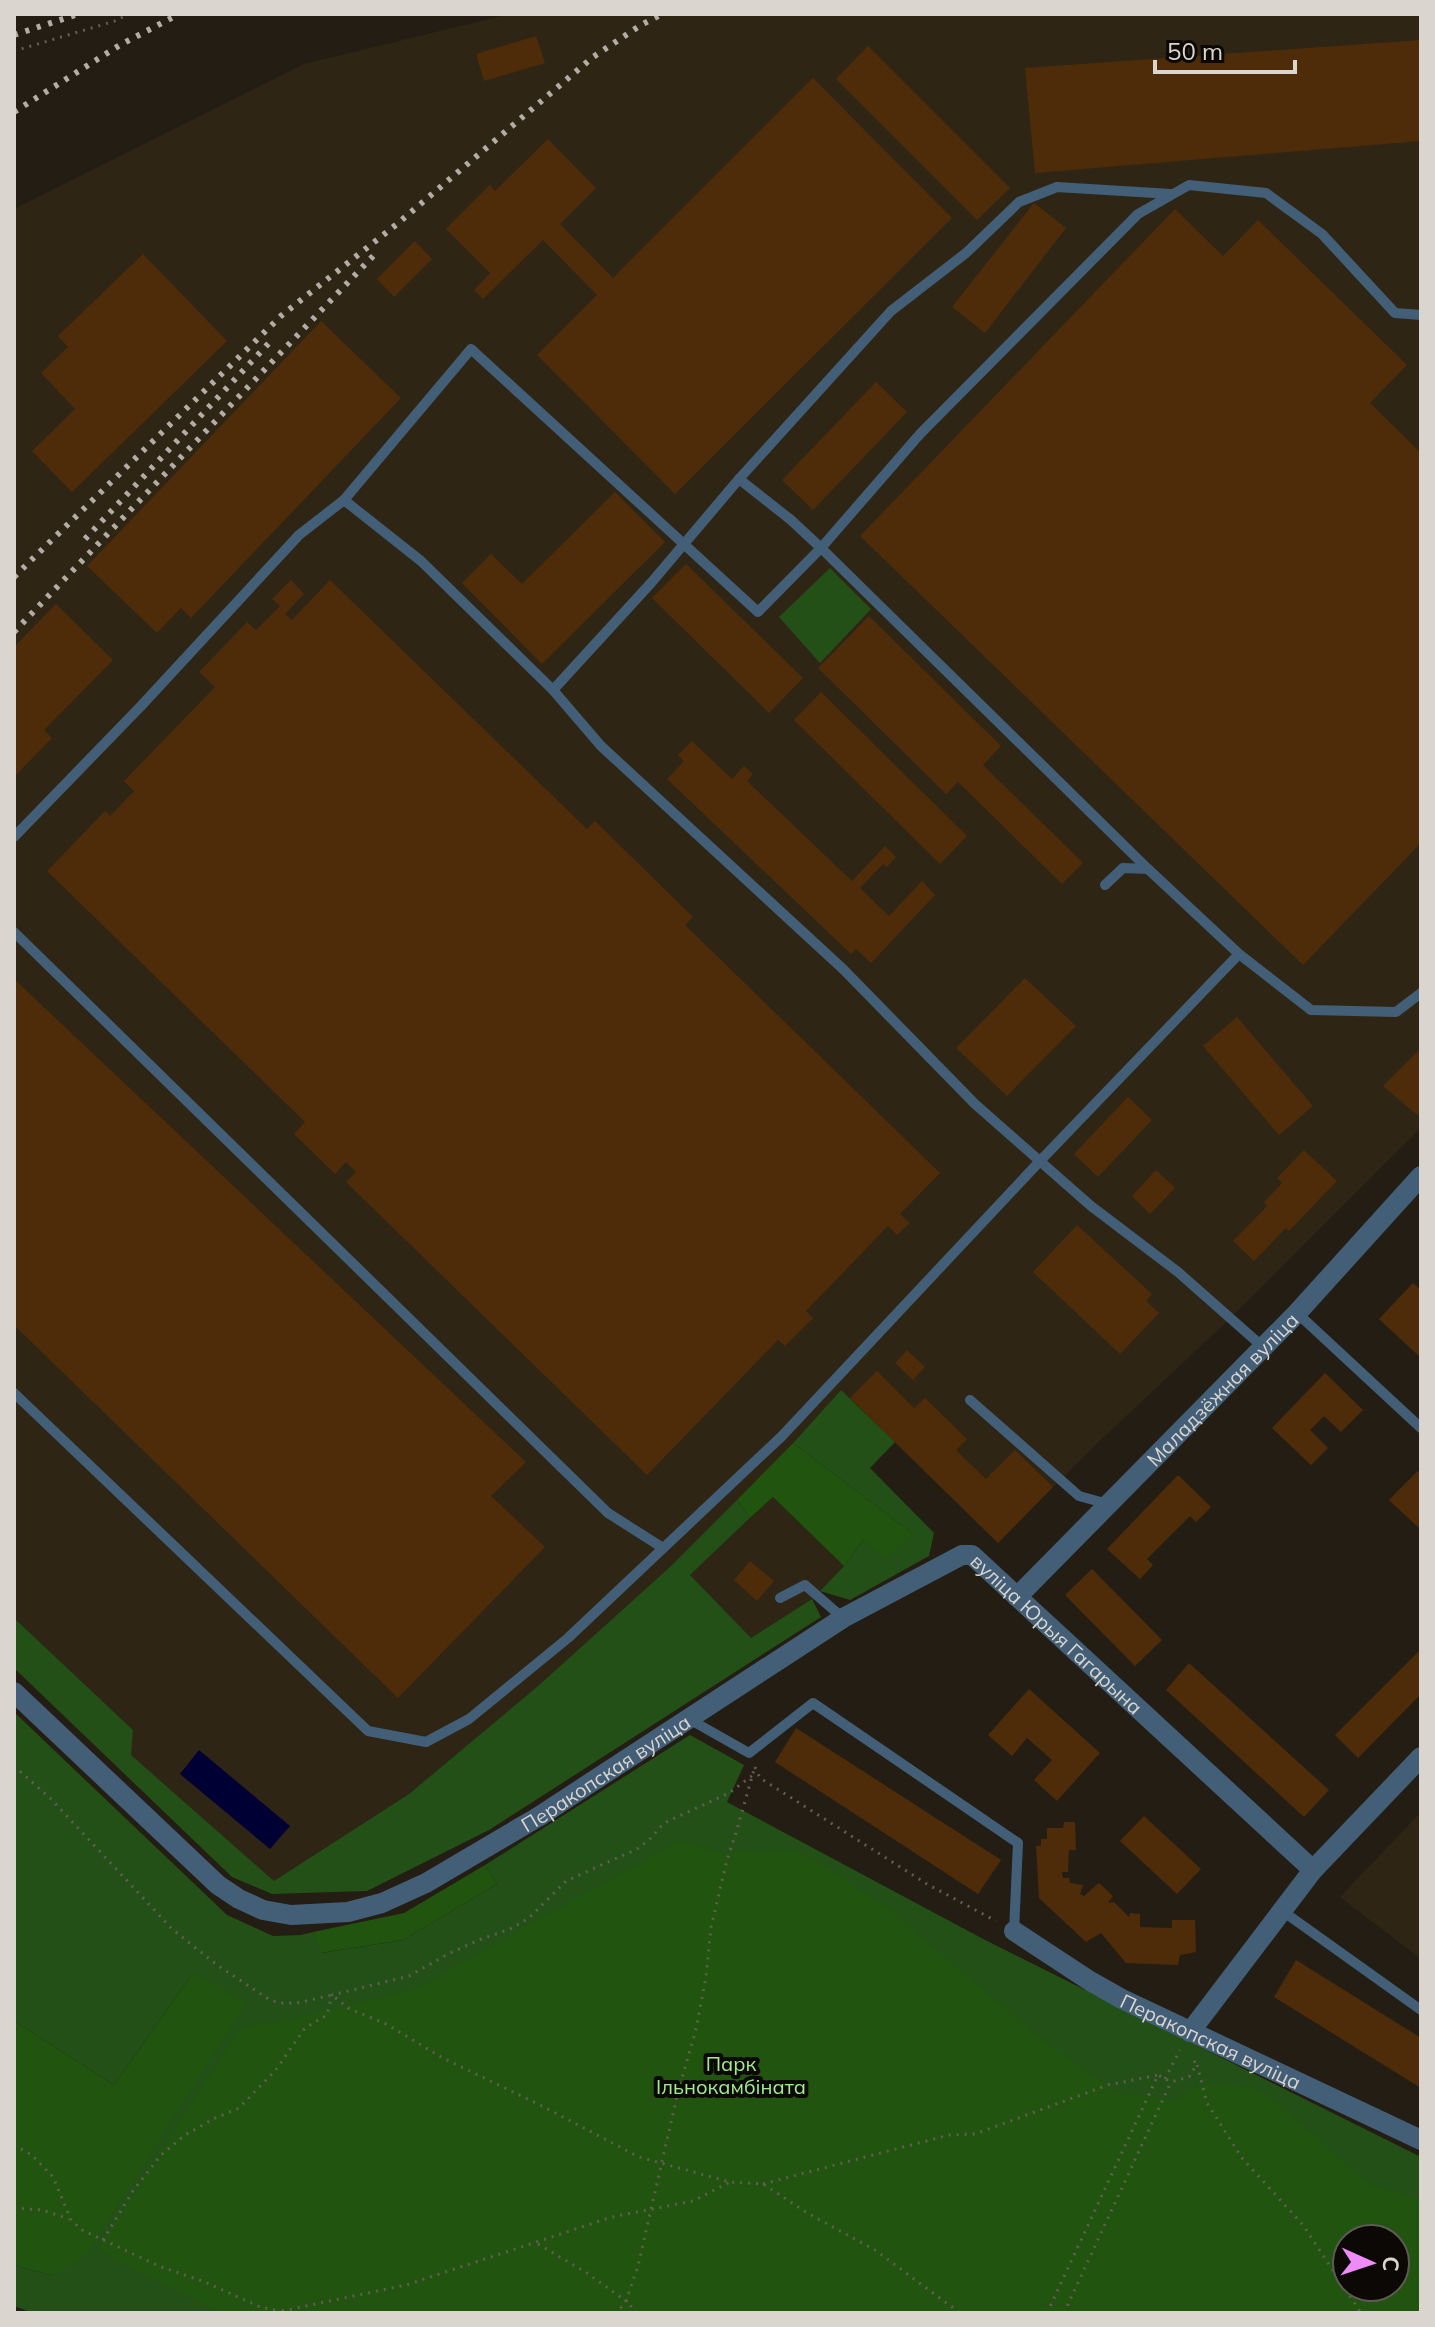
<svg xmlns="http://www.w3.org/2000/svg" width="1435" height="2327" font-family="Mulish,sans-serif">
  <rect width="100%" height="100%" fill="#241d13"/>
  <!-- built -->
  <g fill="#2e2515">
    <polygon points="510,14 1421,14 1421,1128 1219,1329 1089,1451 998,1543 841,1390 760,1478 671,1566 538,1686 409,1794 274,1882 130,1755 133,1730 14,1618 14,209 304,64"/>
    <polygon points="773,1497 844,1566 812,1599 751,1639 690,1575"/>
    <polygon points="1421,1812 1421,1959 1340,1897"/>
  </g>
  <!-- green -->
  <g fill="#235016" fill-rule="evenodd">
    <polygon points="830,568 871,609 820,663 779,617"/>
    <polygon points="841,1390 895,1442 870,1468 934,1533 929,1556 850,1600 820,1591 844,1566 864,1539 913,1534 793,1443"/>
    <polygon points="737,1500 750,1518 690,1575 751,1638 812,1599 821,1617 489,1830 367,1891 272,1894 232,1877 14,1668 14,1618 133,1730 131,1755 274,1881 409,1794 538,1686 671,1566"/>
    <path d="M14 1712 227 1915 273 1936 301 1935 313 1932 322 1953 403 1940 497 1884 485 1865 690 1735 744 1765 727 1802 987 1941 1421 2157V2313H33L14 2306V2265L53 2276 193 1973 114 2085 14 2021ZM1347 2239H1395V2287H1347Z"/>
  </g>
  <!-- forest -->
  <g fill="#20540f" fill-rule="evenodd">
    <polygon points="793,1443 913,1534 886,1558 864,1539 844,1566 773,1497 750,1518 737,1500"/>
    <path d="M679 1841 721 1853 780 1851 800 1853 818 1862 886 1907 1040 2039 1118 2093 1177 2100 1202 2084 1244 2086 1263 2093 1279 2105 1369 2184 1421 2200V2313H222L98 2250 240 2028 292 2019 415 1989ZM1347 2239H1395V2287H1347Z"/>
    <polygon points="485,1865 497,1884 403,1940 321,1953 313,1932 404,1913"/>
    <polygon points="193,1973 246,2004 86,2255 53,2276 14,2265 14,2021 114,2085"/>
  </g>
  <!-- water -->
  <polygon fill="#000035" points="199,1750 290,1826 270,1849 180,1774"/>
  <!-- building -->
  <g fill="#4e2c09">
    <polygon points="536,36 545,63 484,81 476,54"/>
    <polygon points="1421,40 1421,141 1035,173 1025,68"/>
    <polygon points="868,46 1010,188 977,220 836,79"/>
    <polygon points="813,78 952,218 675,494 537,355 597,295 543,240 483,299 474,290 490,273 446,229 490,185 495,191 548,139 596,188 560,224 613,278"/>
    <polygon points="1034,203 1066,228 985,333 952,307"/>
    <polygon points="1175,209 1223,256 1258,220 1407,365 1370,403 1421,453 1421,843 1303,965 860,536"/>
    <polygon points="415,241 432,259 394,297 377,279"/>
    <polygon points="143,254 227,341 72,492 32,451 75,409 41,373 68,347 58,336"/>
    <polygon points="321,321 401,398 191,618 181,608 157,633 87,566"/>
    <polygon points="876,382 907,412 813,510 782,480"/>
    <polygon points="615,492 665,542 542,664 462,583 491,554 522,584"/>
    <polygon points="686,564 803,678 769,713 652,598"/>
    <polygon points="291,580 304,594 285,614 292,620 330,580 587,829 595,821 693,917 685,925 940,1173 900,1214 910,1223 897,1235 888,1226 806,1311 813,1318 785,1346 778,1340 647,1475 346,1182 356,1172 346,1162 335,1174 294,1134 305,1122 47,871 105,811 110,816 134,791 124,781 215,687 199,672 247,622 256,630 280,606 272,599"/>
    <polygon points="56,604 113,660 44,730 52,738 14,777 14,647"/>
    <polygon points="869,616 1001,746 983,765 1083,863 1062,884 958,782 946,794 818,668"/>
    <polygon points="821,692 967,836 940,864 794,720"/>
    <polygon points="692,741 732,779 744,766 753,774 747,781 852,881 885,846 896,857 887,867 883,864 860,888 889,916 922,881 935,895 871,963 856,949 851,954 667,779 684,761 678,755"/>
    <polygon points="1025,978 1076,1026 1007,1096 956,1048"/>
    <polygon points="14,979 526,1462 491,1496 545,1547 398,1698 14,1325"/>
    <polygon points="1237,1017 1313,1106 1279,1135 1203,1046"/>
    <polygon points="1421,1048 1421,1111 1417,1115 1383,1086"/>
    <polygon points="1128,1097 1152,1120 1098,1177 1074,1154"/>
    <polygon points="1304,1150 1337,1181 1289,1231 1286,1228 1254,1261 1233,1241 1267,1206 1264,1202 1282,1183 1277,1178"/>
    <polygon points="1156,1170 1175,1188 1150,1214 1132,1196"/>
    <polygon points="1077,1225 1152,1294 1146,1301 1159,1313 1120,1354 1033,1272"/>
    <polygon points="1413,1283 1421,1290 1421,1358 1379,1319"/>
    <polygon points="907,1350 925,1367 913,1380 895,1363"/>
    <polygon points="877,1371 914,1408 925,1398 967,1439 956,1450 986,1479 1015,1450 1053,1487 998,1543 850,1398"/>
    <polygon points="1325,1373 1363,1410 1341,1432 1324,1416 1310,1430 1328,1448 1311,1465 1272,1428"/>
    <polygon points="1418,1471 1421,1474 1421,1530 1389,1500"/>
    <polygon points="1178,1475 1211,1507 1196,1522 1190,1516 1147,1559 1153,1565 1140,1579 1107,1549"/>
    <polygon points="750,1561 774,1581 757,1601 734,1580"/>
    <polygon points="1092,1569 1162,1640 1135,1666 1065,1595"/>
    <polygon points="1421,1649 1421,1694 1358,1758 1335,1735"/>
    <polygon points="1189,1663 1329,1790 1304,1817 1166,1690"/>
    <polygon points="1029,1689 1100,1753 1057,1801 1034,1780 1052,1760 1027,1738 1012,1756 988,1735"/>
    <polygon points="796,1728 1001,1860 978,1894 775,1762"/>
    <polygon points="1144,1816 1201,1869 1177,1894 1120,1841"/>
    <polygon points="1064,1822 1075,1822 1076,1850 1069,1850 1068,1872 1062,1872 1063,1878 1069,1878 1070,1883 1083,1885 1080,1894 1084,1896 1099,1883 1113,1896 1108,1903 1114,1902 1129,1917 1130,1913 1140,1914 1140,1927 1172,1928 1172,1920 1195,1920 1196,1952 1180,1955 1178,1965 1126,1963 1101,1933 1086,1942 1039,1898 1036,1846 1041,1846 1041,1839 1047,1839 1047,1828 1063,1828"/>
    <polygon points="1296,1960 1421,2038 1421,2088 1274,1997"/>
  </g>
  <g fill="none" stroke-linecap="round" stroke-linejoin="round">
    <!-- path -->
    <g stroke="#635d55" stroke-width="3" stroke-dasharray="2 6" stroke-linecap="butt">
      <polyline points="14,51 115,21 129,14"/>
      <polyline points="14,1766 51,1799 172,1929 217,1965 270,2000 281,2003 297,2003 332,1995 348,2008 386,2024 443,2058 542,2106 639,2157 730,2182 763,2184 809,2214 875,2250 960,2313"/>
      <polyline points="755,1767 760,1778 927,1884 996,1921"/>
      <polyline points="1197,2065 1207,2103 1242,2158 1303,2225 1361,2313"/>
      <polyline points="1165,2079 1180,2050"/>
      <polyline points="14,2145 32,2155 53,2177 71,2220 82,2230 159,2266 205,2282 260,2307 288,2313"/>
      <polyline points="763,2184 949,2135 975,2134 1108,2085 1158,2075"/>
      <polyline points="14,2208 42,2210 69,2219"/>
      <polyline points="103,2240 133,2191 161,2155 185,2135 213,2119 239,2108 275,2071 305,2028 327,2015 332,1995 409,1976 448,1954 479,1940 510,1929 529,1918 566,1881 637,1849 649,1840 664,1823 729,1793 753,1775"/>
      <polyline points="538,2244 587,2273 626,2301 617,2313"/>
      <polyline points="282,2311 406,2285 612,2217 693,2201 730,2182"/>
      <polyline points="637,2313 626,2301 638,2266 678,2092 696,2029 706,1977 711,1927 727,1860 736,1833 755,1766"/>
      <polyline points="1047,2313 1158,2075 1171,2082 1189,2077 1195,2067 1194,2055"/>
      <polyline points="1064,2313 1171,2082"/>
    </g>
    <!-- service -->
    <g stroke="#435f77" stroke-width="10">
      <polyline points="739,479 891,311 966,253 1019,202 1057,187 1171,194"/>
      <polyline points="344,500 471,349 758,612 821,548 1148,869"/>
      <polyline points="14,837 141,706 299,535 344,500 421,561 553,690"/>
      <polyline points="1105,885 1123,868 1148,869 1239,954 1311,1010 1396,1012 1421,993"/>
      <polyline points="14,932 608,1513 663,1548"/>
      <polyline points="1297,1313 1421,1428"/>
      <polyline points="1263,1347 1178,1272 1091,1206 975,1104 843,969 601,746 553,690 651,583 739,479 791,520 821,548 920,434 1138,214 1189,185 1266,193 1322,234 1395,313 1421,315"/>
      <polyline points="14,1393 368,1731 426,1742 469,1719 568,1638 782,1436 1040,1161 1239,954"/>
      <polyline points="970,1400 1079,1496 1108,1504"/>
      <polyline points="780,1598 805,1585 843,1618"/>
      <polyline points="689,1719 749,1753 813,1703 1018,1843 1014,1931"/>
      <polyline points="1281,1910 1421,2010"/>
    </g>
    <!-- minor -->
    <g stroke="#435f77" stroke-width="20">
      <path id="s1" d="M1017 1597 1297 1313 1421 1176"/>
      <path id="s2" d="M14 1692 218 1885 239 1899 263 1910 291 1915 348 1912 382 1903 426 1883 538 1817 843 1618 962 1555H972L1313 1870"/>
      <path id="s3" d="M1014 1931 1090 1981 1122 1999 1421 2140"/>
      <polyline points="1190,2032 1313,1870 1421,1757"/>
    </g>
    <!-- rail -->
    <g stroke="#b3ada6" stroke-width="6" stroke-dasharray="4 8" stroke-linecap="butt">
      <polyline points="14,35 78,14"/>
      <polyline points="14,112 120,45 179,14"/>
      <polyline points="85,539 269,343"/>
      <polyline points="14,577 282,315 397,224 593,57 641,25 662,14"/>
      <polyline points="14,632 376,253"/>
    </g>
  </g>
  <g text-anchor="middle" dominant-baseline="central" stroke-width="8" stroke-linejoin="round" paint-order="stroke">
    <!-- street labels -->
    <g font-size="20" fill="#dad5cf" stroke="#0b0805">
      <text stroke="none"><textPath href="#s1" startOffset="292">Маладзёжная вуліца</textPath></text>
      <text stroke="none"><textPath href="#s2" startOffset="1256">вуліца Юрыя Гагарына</textPath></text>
      <text stroke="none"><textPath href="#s2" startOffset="712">Перакопская вуліца</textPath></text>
      <text stroke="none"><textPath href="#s3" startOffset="226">Перакопская вуліца</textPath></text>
    </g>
    <!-- park labels -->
    <g font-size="20" fill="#a2eb8f" stroke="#0b0805">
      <text x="731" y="2063">Парк<tspan x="731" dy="23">Ільнокамбіната</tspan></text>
    </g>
  </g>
  <!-- border -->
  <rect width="1435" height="2327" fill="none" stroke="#dad5cf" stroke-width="32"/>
  <!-- north arrow -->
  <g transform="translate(1371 2263) rotate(93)"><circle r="38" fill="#0b0805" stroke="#5e5a56" stroke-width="2"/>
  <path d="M0-6L14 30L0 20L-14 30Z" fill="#ef8bf7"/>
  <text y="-12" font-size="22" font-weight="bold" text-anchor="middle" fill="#dad5cf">С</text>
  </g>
  <!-- scale -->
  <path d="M1155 60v12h140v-12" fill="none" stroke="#dad5cf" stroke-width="4"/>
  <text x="1167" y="60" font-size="24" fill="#dad5cf" stroke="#0b0805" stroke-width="6" paint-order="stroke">50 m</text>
</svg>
